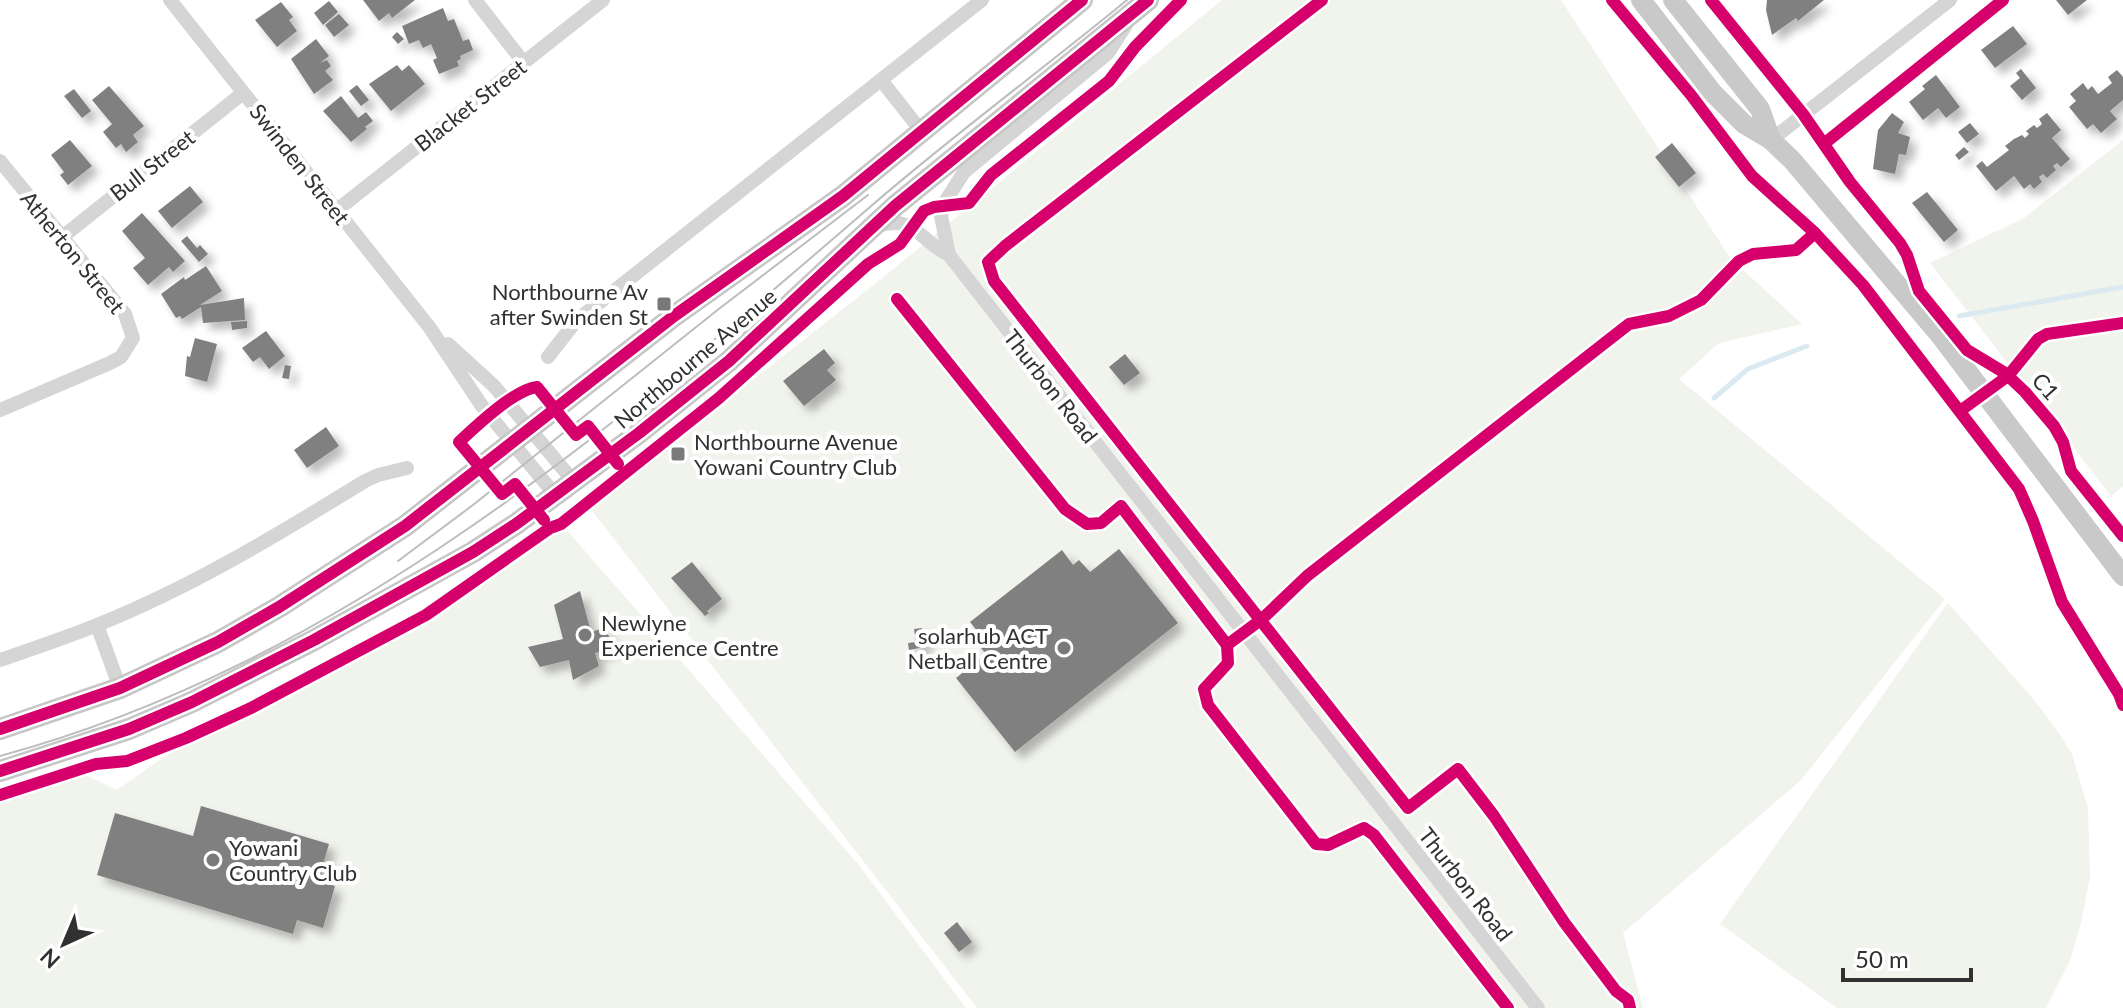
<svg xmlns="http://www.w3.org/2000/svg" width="2123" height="1008" font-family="Lato,sans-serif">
  <defs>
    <filter id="shadow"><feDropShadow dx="7" dy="7" stdDeviation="4" flood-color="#0004"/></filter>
  </defs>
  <rect width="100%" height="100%" fill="#fff"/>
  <!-- green -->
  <g fill="#f1f3ed">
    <polygon points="1222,0 1561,0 1731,259 1802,324 1719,343 1679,379 1945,599 1801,780 1623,933 1643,1008 977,1008 590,508 881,279"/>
    <polygon points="2123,140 2123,486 2111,496 1930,263 2024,218"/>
    <polygon points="565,528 858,864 966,1008 0,1008 0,803 85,775 117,790 175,749 254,712 406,632"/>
    <polygon points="1948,603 2031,696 2057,730 2072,754 2088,808 2090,877 2081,923 2070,961 2046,1008 1837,1008 1720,924"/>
  </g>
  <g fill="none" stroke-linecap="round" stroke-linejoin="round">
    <!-- stream -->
    <g stroke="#dbeaf0" stroke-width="5">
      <polyline points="1959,316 2123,287"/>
      <polyline points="1714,398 1748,369 1807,346"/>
    </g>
  </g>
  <!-- building -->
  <g fill="#808080" filter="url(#shadow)">
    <polygon points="363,0 415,0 392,18 389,13 379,21"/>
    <polygon points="1767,0 1824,0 1798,21 1796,18 1772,35 1766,10"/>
    <polygon points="2056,0 2087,0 2068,15"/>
    <polygon points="329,1 338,12 323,25 314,13"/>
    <polygon points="281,2 293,17 289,20 297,31 277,47 255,20"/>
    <polygon points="443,8 448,21 454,19 463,41 469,39 473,50 460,56 461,59 457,61 459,66 439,74 433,60 437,58 431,44 423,48 419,40 409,44 402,26"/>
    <polygon points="339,14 349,25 334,37 325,25"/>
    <polygon points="2013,26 2027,44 1995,68 1981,50"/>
    <polygon points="397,32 404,39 398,44 392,37"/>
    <polygon points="316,39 329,56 320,63 327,60 331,66 325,71 333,80 314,94 291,59"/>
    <polygon points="397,65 402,71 409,65 425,84 391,111 369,84"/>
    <polygon points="2021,69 2036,88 2022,100 2010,86 2020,78 2016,73"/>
    <polygon points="2117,70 2123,77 2123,100 2110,111 2117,119 2101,133 2093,124 2087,129 2069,107 2076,101 2070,94 2083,83 2088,90 2092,86 2098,94 2112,83 2108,77"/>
    <polygon points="1936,75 1960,107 1946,118 1938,108 1923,120 1909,102 1925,89 1922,86"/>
    <polygon points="357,85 369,100 361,106 349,91"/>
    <polygon points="109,86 144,126 133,135 138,142 126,152 121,144 116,148 103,132 112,124 92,100"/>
    <polygon points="74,89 91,111 82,118 64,96"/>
    <polygon points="341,96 358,118 366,112 373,121 365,127 367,129 351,142 323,111"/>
    <polygon points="1892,113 1904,122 1898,133 1910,137 1906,155 1899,154 1895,174 1873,169 1878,130"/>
    <polygon points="2047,113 2061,130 2052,138 2070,159 2061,167 2057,163 2053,166 2056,170 2047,178 2043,174 2039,177 2042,182 2034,189 2030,184 2024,189 2014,176 1996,191 1976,166 1982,161 1987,167 2009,150 2005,146 2014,139 2022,135 2025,138 2029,134 2026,131 2034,125 2037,128 2042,124 2039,119"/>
    <polygon points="1970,123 1979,134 1967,143 1958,132"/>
    <polygon points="70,140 92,166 68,185 60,175 64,172 51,155"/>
    <polygon points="1672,143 1696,173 1679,187 1655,157"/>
    <polygon points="1964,147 1969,152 1959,160 1955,155"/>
    <polygon points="190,186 203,202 172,228 158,211"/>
    <polygon points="1927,192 1958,230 1944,242 1912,203"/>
    <polygon points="142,213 185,261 173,272 169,267 148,285 133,268 145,258 122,231"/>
    <polygon points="187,236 197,248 200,245 208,254 199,262 181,241"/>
    <polygon points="206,266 222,291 200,305 244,298 245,320 203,323 201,307 182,319 180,316 176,318 161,294 184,277 185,280"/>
    <polygon points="247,321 247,328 232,330 231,322"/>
    <polygon points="266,331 285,356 269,369 260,357 253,362 242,348"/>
    <polygon points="195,338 217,344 207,382 185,376 187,356 190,357"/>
    <polygon points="824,349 835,363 827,370 836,380 804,406 783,381"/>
    <polygon points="1125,354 1140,373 1124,385 1109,367"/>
    <polygon points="285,365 291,366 289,379 282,378"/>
    <polygon points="326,427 339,446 307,468 294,450"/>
    <polygon points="1119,549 1178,623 1015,752 956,678 986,654 976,642 982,637 970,622 1062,550 1073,565 1079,560 1090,572"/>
    <polygon points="692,562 722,599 707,611 709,613 705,616 671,578"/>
    <polygon points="580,591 591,632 604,628 616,648 595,653 599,666 573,680 569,660 540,667 528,647 563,639 554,605"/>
    <polygon points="922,628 925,647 909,650 908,643 916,642 914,629"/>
    <polygon points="201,806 329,844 318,881 335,886 323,928 297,920 293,934 97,875 115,813 193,836"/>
    <polygon points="957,922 972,942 959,952 944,933"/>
  </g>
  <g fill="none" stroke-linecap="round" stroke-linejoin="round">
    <!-- minor -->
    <g stroke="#d5d5d5" stroke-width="14">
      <polyline points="170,0 430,328 482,406 556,496"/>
      <polyline points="475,0 524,63"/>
      <polyline points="881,80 922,132"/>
      <polyline points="1771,140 1950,0"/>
      <polyline points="0,161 125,314 133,338 121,357 110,363 0,410"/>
      <polyline points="337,210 603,0"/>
      <path d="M877 226C916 214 919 241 949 255L1538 1008"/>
      <polyline points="61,238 243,93"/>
      <polyline points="949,255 941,216 945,202 964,172 1108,53 1126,25"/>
      <polyline points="448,344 494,386 574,482"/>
      <polyline points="548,357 576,321 982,0"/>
      <polyline points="97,625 120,688"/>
      <path d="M0 660C32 649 65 638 97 625 192 587 279 534 365 481L378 475 407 468"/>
    </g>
    <!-- primary -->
    <g stroke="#c9c9c9" stroke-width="20">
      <polyline points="1641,0 1713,93 1744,124 1771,140 1792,160 1939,334 2123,576"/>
      <polyline points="1673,0 1760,109 1771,140"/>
    </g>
    <!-- trunk -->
    <g stroke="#c6c6c6" stroke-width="22">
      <polyline points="0,729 120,688 218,642 279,607 405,526 674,316 843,196 1082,0"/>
      <polyline points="0,771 129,729 192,702 314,640 473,552 516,524 639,433 729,361 895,206 1148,0"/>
    </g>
    <!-- tram -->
    <g stroke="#bdbdbd" stroke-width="2">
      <polyline points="398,561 473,505 720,308 868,195"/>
      <path d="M0 756C337 665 612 430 870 207 953 135 1042 70 1127 0"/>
    </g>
    <defs>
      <g id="cycleway">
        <polyline points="1322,0 1005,246 988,262 994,281 1408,808 1458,769 1494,816 1564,922 1616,991 1628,1000 1630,1008"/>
        <polyline points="1612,0 1691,95 1752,176 1815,233 1863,285 2019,489 2033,521 2062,602 2119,694 2123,705"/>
        <polyline points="1711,0 1803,114 1850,182 1900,243 1907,255 1919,291 1967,350 2005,373 2025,392 2054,426 2063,442 2071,471 2123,536"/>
        <polyline points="1825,143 2003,0"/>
        <polyline points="897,299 1065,509 1087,524 1101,523 1121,506 1227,645 1228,663 1204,689 1208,705 1316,844 1328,845 1364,828 1374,835 1508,1008"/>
        <polyline points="1960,411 2008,376 2038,339 2047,334 2123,323"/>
        <path d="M544 520 515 484 502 494 459 442C477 425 514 390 537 387L576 435 588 426 618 464"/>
        <polyline points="1227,645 1262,619 1307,576 1629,324 1669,316 1701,300 1739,261 1753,254 1796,250 1815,233"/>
        <polyline points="0,729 120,688 218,642 279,607 405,526 674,316 843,196 1082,0"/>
        <polyline points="0,771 129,729 192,702 314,640 473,552 516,524 639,433 729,361 895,206 1148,0"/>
        <polyline points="0,795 96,764 127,761 186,738 251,708 426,615 550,528 561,524 719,398 868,264 900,244 924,211 934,207 969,203 991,175 1109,81 1135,47 1181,0"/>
      </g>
    </defs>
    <!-- cycleway casing -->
    <use href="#cycleway" stroke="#fff" stroke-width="17"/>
    <!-- cycleway -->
    <use href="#cycleway" stroke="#d6006c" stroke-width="12"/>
  </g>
  <!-- markers -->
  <g fill="#797979" stroke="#fff" stroke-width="3">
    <rect x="656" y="296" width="16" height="16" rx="4"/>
    <rect x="670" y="446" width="16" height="16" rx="4"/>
    <circle cx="585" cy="635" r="8"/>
    <circle cx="1064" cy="648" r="8"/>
    <circle cx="213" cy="860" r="8"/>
  </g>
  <g text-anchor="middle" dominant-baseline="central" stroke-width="8" stroke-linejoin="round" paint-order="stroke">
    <!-- street labels -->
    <g font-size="22" fill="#313131" stroke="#fff">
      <text transform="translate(470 105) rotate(-38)">Blacket Street</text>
      <text transform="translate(300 164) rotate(52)">Swinden Street</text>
      <text transform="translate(152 165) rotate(-38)">Bull Street</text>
      <text transform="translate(73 252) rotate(51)">Atherton Street</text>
      <text transform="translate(695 358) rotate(-40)">Northbourne Avenue</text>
      <text transform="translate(1051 386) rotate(52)">Thurbon Road</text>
      <text transform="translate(2046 386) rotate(48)">C1</text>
      <text transform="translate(1466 884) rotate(52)">Thurbon Road</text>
    </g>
    <!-- poi labels -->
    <g font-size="22" fill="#313131" stroke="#fff" text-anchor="start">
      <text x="648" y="291" text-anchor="end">Northbourne Av<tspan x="648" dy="25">after Swinden St</tspan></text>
      <text x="694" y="441">Northbourne Avenue<tspan x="694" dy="25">Yowani Country Club</tspan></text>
      <text x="601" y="622">Newlyne<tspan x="601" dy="25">Experience Centre</tspan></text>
      <text x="1048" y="635" text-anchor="end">solarhub ACT<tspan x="1048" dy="25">Netball Centre</tspan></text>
      <text x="229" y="847">Yowani<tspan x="229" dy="25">Country Club</tspan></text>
    </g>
  </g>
  <!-- north arrow -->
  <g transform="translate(64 944) rotate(224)" stroke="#ffffff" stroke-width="6" paint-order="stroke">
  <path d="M0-6L14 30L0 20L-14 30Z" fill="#313131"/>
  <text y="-12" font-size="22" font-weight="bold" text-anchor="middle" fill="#313131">N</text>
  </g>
  <!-- scale -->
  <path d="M1843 968v12h128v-12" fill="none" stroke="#313131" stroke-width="4"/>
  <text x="1855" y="968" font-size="24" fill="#313131" stroke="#ffffff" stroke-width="6" paint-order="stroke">50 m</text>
</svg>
